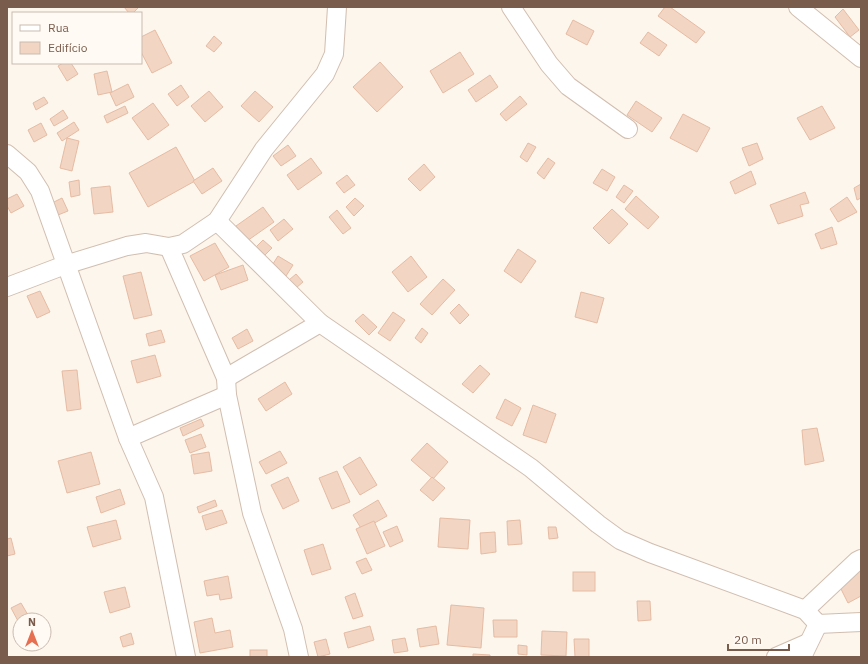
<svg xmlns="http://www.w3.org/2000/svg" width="868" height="664" font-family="'IBM Plex Sans',sans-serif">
  <rect width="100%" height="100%" fill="#fdf6ec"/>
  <!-- building -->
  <g fill="#f3d5c3" stroke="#e6bba3">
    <polygon points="124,7 139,7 133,13 129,13"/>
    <polygon points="665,7 670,7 705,32 696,43 658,16"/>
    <polygon points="843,9 859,30 850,37 835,17"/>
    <polygon points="573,20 594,31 587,45 566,34"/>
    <polygon points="155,30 172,63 152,73 141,52 141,37"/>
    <polygon points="648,32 667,45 659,56 640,43"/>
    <polygon points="214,36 222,43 214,52 206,46"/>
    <polygon points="460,52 474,74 443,93 430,71"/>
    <polygon points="380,62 403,87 377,112 353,87"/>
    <polygon points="63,63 71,63 78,74 67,81 58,66"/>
    <polygon points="107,71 112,92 98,95 94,74"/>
    <polygon points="490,75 498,87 476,102 468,90"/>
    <polygon points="128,84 134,97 116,106 110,93"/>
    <polygon points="181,85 189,97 177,106 168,94"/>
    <polygon points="209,91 223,107 205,122 191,106"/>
    <polygon points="255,91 273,107 259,122 241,106"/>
    <polygon points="520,96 527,104 506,121 500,114"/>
    <polygon points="44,97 48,103 36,110 33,103"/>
    <polygon points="636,101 662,118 652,132 627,115"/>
    <polygon points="153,103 169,125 148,140 132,118"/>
    <polygon points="125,106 128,113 107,123 104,116"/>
    <polygon points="822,106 835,128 810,140 797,118"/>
    <polygon points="63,110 68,118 54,126 50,119"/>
    <polygon points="683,114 710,128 697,152 670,138"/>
    <polygon points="74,122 79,130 62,141 57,133"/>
    <polygon points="41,123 47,135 34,142 28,130"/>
    <polygon points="67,138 79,141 72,171 60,168"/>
    <polygon points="528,143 536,147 527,162 520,157"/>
    <polygon points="757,143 763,159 749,166 742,148"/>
    <polygon points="288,145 296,156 281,166 273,156"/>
    <polygon points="176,147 195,181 148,207 129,173"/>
    <polygon points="311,158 322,173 298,190 287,175"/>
    <polygon points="548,158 555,163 544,179 537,173"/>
    <polygon points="424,164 435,177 420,191 408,179"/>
    <polygon points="213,168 222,181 202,194 193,181"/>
    <polygon points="602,169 615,177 607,191 593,183"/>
    <polygon points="751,171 756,184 735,194 730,182"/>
    <polygon points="347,175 355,185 344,193 336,183"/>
    <polygon points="79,180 80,195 71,197 69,182"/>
    <polygon points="861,184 861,198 857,200 854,188"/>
    <polygon points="624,185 633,191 624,203 616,197"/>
    <polygon points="110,186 113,212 94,214 91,188"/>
    <polygon points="805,192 809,203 800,205 803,216 778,224 770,205"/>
    <polygon points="17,194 24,206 11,213 7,206 7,199"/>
    <polygon points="636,196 659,217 648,229 625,209"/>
    <polygon points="847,197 857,212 838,222 830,209"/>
    <polygon points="62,198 68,211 58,215 52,203"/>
    <polygon points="355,198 364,206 354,216 346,207"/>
    <polygon points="263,207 274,222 247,241 236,226"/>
    <polygon points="612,209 628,224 609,244 593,228"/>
    <polygon points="337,210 351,228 343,234 329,217"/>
    <polygon points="284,219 293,229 278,241 270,230"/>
    <polygon points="832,227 837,244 821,249 815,234"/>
    <polygon points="263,240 272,248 263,257 255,248"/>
    <polygon points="215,243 229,267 204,281 190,256"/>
    <polygon points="518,249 536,261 521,283 504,271"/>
    <polygon points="278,256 293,265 286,276 271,267"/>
    <polygon points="411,256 427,277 408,292 392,272"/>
    <polygon points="243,265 248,280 221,290 215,275"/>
    <polygon points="141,272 152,315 134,319 123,276"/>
    <polygon points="296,274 303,282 289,294 282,286"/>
    <polygon points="443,279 455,290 432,315 420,304"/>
    <polygon points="40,291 50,312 37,318 27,296"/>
    <polygon points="581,292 604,298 597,323 575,317"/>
    <polygon points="459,304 469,315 460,324 450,313"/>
    <polygon points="393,312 405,320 390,341 378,333"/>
    <polygon points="363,314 377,327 369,335 355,321"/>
    <polygon points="422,328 428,333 421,343 415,338"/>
    <polygon points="247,329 253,341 238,349 232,338"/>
    <polygon points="161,330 165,342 149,346 146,334"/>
    <polygon points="155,355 161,376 137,383 131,361"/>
    <polygon points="480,365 490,374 473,393 462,384"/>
    <polygon points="77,370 81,409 67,411 62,371"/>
    <polygon points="285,382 292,394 266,411 258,399"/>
    <polygon points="505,399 521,408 512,426 496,418"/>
    <polygon points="533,405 556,414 546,443 523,435"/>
    <polygon points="201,419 204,426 183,436 180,428"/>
    <polygon points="817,428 824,461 805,465 802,430"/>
    <polygon points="201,434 206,447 190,453 185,440"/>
    <polygon points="427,443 448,462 433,479 411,460"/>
    <polygon points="280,451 287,463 266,474 259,462"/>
    <polygon points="91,452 100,484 67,493 58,461"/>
    <polygon points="209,452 212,471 194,474 191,455"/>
    <polygon points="360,457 377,485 360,495 343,467"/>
    <polygon points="337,471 350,502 332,509 319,478"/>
    <polygon points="288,477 299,501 283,509 271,485"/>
    <polygon points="432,477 445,488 433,501 420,490"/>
    <polygon points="120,489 125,504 101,513 96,497"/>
    <polygon points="215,500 217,506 199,513 197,507"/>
    <polygon points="378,500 387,516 362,530 353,515"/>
    <polygon points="222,510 227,523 206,530 202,516"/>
    <polygon points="440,518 470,520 468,549 438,547"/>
    <polygon points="116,520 121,539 93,547 87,527"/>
    <polygon points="520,520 522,544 508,545 507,521"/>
    <polygon points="374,521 385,546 367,554 356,529"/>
    <polygon points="397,526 403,541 390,547 383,532"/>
    <polygon points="548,527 556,527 558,538 549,539"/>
    <polygon points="495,532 496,552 481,554 480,533"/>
    <polygon points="11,538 15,554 7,556 7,539"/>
    <polygon points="323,544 331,569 312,575 304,550"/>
    <polygon points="366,558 372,570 362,574 356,562"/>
    <polygon points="861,566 861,596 848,603 835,577"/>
    <rect x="573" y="572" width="22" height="19"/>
    <polygon points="228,576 232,598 220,600 219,594 207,596 204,581"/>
    <polygon points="125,587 130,607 110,613 104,592"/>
    <polygon points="355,593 363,616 353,619 345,597"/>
    <polygon points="637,601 650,601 651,620 638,621"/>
    <polygon points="21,603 28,615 18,621 11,608"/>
    <polygon points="451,605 484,608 481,648 447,645"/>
    <polygon points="212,618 215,633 230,630 233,647 200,653 194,622"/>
    <polygon points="493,620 517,620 517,637 494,637"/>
    <polygon points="370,626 374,640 348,648 344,633"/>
    <polygon points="436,626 439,644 420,647 417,629"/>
    <polygon points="542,631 567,632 566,656 541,655"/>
    <polygon points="131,633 134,644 123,647 120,637"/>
    <polygon points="405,638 408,651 394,653 392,640"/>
    <polygon points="326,639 330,654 318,657 314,642"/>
    <polygon points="574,639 589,639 589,657 575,657"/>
    <polygon points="518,645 527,646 527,655 518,654"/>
    <rect x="250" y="650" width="17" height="7"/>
    <polygon points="473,654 490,655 490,657 473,657"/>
  </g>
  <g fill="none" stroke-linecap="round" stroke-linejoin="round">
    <defs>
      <g id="street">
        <polyline points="511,7 549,64 568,86 628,129"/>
        <polyline points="798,7 861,58"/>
        <polyline points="7,154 28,172 40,191 128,438 154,497 186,657"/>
        <polyline points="217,221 320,323 531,468 598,524 620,540 650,553 805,610 818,624 861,622"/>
        <polyline points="169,247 226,378 227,395 252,513 293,629 299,657"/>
        <polyline points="7,287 65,265 127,246 146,243 169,247 183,244 217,221 264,149 325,74 334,54 337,7"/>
        <polyline points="226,378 320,323"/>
        <polyline points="128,438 227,395"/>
        <polyline points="805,610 857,561 861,559"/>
        <polyline points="776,657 808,643"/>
        <polyline points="802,657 818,624"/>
      </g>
    </defs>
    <!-- street casing -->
    <use href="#street" stroke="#d1beb0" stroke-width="20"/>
    <!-- street -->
    <use href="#street" stroke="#fff" stroke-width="18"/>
  </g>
  <!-- border -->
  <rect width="868" height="664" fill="none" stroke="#7a5c4d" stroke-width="16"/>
  <!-- legend -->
  <rect x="12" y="12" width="130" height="52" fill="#fffaf3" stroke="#cabbb1"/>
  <rect x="20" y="25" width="20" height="6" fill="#ffffff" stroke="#cabbb1"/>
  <text x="48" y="32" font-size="12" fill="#7a5c4d">Rua</text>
  <rect x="20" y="42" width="20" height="12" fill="#f3d5c3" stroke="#cabbb1"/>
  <text x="48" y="52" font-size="12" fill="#7a5c4d">Edifício</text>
  <!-- north arrow -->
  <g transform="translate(32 632)"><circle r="19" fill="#fffaf3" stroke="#cabbb1"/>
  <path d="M0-3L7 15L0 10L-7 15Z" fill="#e76f51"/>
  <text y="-6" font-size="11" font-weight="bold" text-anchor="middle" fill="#7a5c4d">N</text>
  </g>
  <!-- scale -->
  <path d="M728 644v6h61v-6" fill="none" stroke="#7a5c4d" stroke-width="2"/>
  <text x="734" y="644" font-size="12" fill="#7a5c4d" stroke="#fffaf3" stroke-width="3" paint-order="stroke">20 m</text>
</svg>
